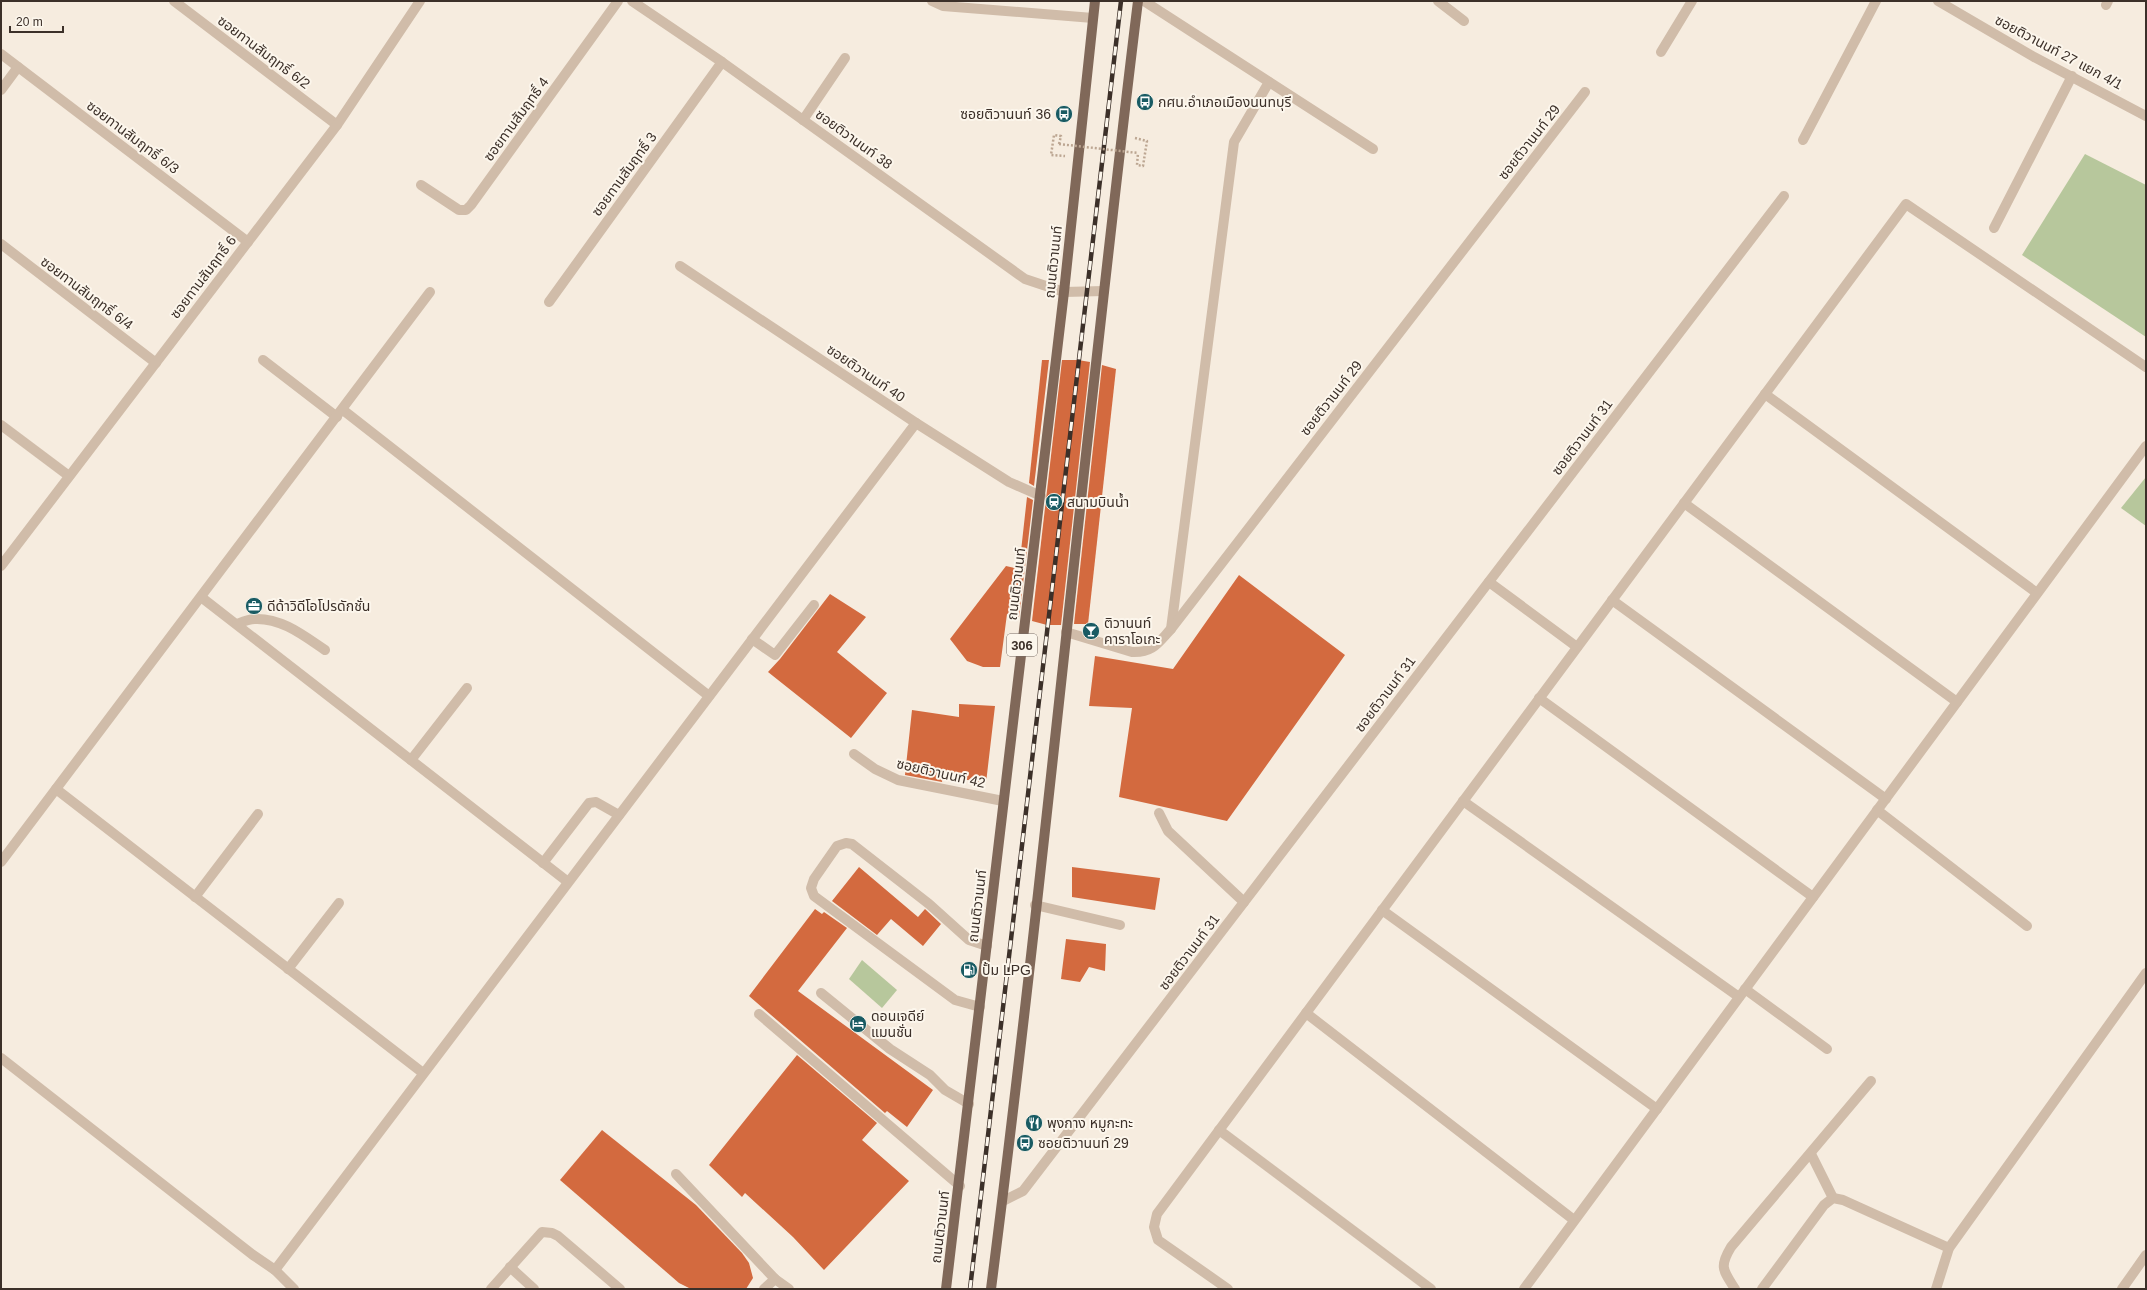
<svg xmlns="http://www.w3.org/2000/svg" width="2147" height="1290" font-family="Arial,'Noto Sans Thai',sans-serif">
  <rect width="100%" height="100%" fill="#f6ecdf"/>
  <!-- green -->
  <g fill="#b7c79c">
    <polygon points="2085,154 2146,185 2146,337 2022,255"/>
    <polygon points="2146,477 2146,526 2121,508"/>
    <polygon points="862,960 897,990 882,1008 849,979"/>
  </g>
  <!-- building -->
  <g fill="#d36a3f">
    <polygon points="1042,360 1049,360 1034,486 1029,483"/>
    <polygon points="1062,360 1078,360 1090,362 1061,625 1047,625 1032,621"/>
    <polygon points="1102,365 1116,369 1088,624 1074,624"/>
    <polygon points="1027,497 1033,500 1019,617 1007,614 1000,667 983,667 967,661 950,639 1006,566 1019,569"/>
    <polygon points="1239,575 1345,655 1227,821 1119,797 1132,708 1089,706 1095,656 1173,669"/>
    <polygon points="830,594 866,617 837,652 887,693 851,738 768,672 780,659"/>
    <polygon points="959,704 995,706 986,783 943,776 942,782 905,775 912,710 959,717"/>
    <polygon points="859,867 918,917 925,909 941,924 923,946 891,919 877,935 832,901"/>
    <polygon points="1072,867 1160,878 1155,910 1072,897"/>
    <polygon points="815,909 822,914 824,912 847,928 798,991 933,1090 907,1127 887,1111 885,1113 749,996"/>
    <polygon points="1066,939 1106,944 1105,971 1089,967 1080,982 1061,979"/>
    <polygon points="797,1055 877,1123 862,1140 909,1181 824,1270 793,1237 745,1193 742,1197 709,1165"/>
    <polygon points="602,1130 696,1205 742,1253 749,1263 753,1278 746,1289 691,1289 679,1283 560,1180"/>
  </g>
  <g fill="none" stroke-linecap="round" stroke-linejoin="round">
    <!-- path -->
    <g stroke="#bca692" stroke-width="2.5" stroke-dasharray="2 2" stroke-linecap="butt">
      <polyline points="1135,138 1147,141 1143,166 1137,165 1138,153"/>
      <polyline points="1059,144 1061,136 1054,135 1051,155 1065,156"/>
    </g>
    <!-- service -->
    <g stroke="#d0bca9" stroke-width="10">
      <polyline points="1765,394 2037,593"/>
      <polyline points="1684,503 1957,702"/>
      <polyline points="1612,600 1886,799"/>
      <polyline points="1539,698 1813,897"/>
      <polyline points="411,760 467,688"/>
      <polyline points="1463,801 1739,997"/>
      <polyline points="1877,810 2027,926"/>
      <polyline points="543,863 589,803 596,802 619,815"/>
      <polyline points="1382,910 1657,1109"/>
      <polyline points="1745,989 1827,1049"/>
      <polyline points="821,993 890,1049 930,1075 945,1090 969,1104"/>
      <polyline points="980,1007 955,1000 814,896 811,888 814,879 837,846 846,843 852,844 929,904 969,940 987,946"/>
      <polyline points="1306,1013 1574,1220"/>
      <polyline points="1219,1130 1431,1289"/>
      <polyline points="1811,1154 1833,1198"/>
      <polyline points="676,1174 775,1279"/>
      <polyline points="510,1267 534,1289"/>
      <polyline points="491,1289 542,1232 552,1233 558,1236 620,1289"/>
      <polyline points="764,1289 775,1279 789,1289"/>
      <polyline points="1228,1289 1158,1240 1154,1227 1157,1214 1906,204 2146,367"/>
      <polyline points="1524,1289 2146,446"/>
      <path d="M1735 1289C1723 1270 1719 1267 1731 1247L1871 1081"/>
      <polyline points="1762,1289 1824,1205 1833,1198 1843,1200 1949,1248"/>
    </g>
    <!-- minor -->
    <g stroke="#d0bca9" stroke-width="10">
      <polyline points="174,1 337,125"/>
      <polyline points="932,1 943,6 1093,18"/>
      <polyline points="1144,1 1373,149"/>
      <polyline points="1438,1 1464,21"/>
      <polyline points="1938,1 2034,57 2146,116"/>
      <polyline points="2106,5 2108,1"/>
      <polyline points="1661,52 1692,1"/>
      <polyline points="1,54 248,242"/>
      <polyline points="1,90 18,67"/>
      <polyline points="803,120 845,58"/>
      <polyline points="1803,140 1876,1"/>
      <polyline points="421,185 459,210 466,210 471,205 618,1"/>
      <polyline points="1994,228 2072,76"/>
      <polyline points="1,244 156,363"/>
      <polyline points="680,266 916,423 1009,482 1041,496"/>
      <polyline points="549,302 722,62"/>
      <polyline points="263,360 337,417"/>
      <polyline points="343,410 709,696"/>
      <polyline points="1,425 69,476"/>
      <polyline points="1,566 337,125 420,1"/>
      <polyline points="1489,582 1577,647"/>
      <polyline points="201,597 568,882"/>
      <path d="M237 624C242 622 249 619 255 619 282 618 304 636 325 650"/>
      <polyline points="1171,629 1234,142 1269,82"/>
      <path d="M1066 632 1132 652C1153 653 1158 643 1171 629L1585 92"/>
      <polyline points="752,639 775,655 814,605"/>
      <polyline points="854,754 875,769 898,780 1003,801"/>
      <polyline points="56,789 423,1073"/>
      <polyline points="1159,813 1168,831 1244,902"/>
      <polyline points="1,862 430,292"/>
      <polyline points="195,897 258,814"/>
      <polyline points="1035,905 1120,925"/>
      <polyline points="288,969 339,903"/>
      <polyline points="759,1014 960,1186"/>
      <polyline points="1,1058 253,1255 275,1270 294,1289"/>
      <polyline points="1003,1201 1023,1191 1784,196"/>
      <polyline points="275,1270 916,423"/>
      <polyline points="1936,1289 1949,1248 2146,973"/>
      <polyline points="2122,1289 2146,1255"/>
    </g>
    <!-- tertiary -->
    <polyline stroke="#d0bca9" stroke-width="10" points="632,1 722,62 1025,279 1064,292 1104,291"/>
    <!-- primary -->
    <g stroke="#806859" stroke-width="10">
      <polyline points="946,1289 1064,292 1095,1"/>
      <path d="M991 1289C1046 860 1085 430 1138 1"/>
    </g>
    <defs>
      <polyline id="rail" points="970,1289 1121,1"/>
    </defs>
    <!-- rail casing -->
    <use href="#rail" stroke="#3c3029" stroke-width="4.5"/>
    <!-- rail -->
    <use href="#rail" stroke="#fcf6ec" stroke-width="3" stroke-dasharray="9" stroke-linecap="butt"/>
    <!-- path-bridge -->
    <polyline stroke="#bca692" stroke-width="2.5" stroke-dasharray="2 2" stroke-linecap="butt" points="1059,144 1138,153"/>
  </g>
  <!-- icons -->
  <defs>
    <symbol id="bus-disc" viewBox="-11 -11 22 22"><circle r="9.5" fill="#195b63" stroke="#fcf6ec"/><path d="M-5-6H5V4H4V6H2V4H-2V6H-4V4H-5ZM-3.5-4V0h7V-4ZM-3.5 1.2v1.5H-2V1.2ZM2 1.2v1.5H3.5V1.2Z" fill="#fff"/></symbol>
    <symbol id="station-disc" viewBox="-11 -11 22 22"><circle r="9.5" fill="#195b63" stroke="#fcf6ec"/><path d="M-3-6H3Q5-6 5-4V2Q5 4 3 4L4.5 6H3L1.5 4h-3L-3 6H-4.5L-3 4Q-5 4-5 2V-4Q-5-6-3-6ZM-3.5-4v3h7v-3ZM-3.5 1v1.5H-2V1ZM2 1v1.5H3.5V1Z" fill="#fff"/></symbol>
    <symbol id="office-disc" viewBox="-11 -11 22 22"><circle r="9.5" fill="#195b63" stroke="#fcf6ec"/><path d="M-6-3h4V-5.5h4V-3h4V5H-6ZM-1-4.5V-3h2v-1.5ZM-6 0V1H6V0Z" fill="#fff"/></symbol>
    <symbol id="bar-disc" viewBox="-11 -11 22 22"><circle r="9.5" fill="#195b63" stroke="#fcf6ec"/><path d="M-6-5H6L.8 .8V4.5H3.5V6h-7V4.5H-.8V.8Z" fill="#fff"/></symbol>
    <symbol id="fuel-disc" viewBox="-11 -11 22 22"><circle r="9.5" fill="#195b63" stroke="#fcf6ec"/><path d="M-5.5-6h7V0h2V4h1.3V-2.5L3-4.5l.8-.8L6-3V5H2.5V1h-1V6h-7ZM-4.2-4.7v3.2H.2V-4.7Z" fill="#fff"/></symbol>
    <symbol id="hotel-disc" viewBox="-11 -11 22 22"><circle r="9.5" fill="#195b63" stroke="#fcf6ec"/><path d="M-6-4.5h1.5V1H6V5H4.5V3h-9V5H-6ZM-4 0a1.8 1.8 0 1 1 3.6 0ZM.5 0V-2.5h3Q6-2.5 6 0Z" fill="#fff"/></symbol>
    <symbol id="restaurant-disc" viewBox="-11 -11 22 22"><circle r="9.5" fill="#195b63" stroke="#fcf6ec"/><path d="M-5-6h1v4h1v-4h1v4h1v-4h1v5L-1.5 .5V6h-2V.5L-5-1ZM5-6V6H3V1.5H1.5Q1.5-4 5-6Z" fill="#fff"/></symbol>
  </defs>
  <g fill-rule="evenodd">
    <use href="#bus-disc" x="1135" y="92" width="20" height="20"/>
    <use href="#bus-disc" x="1054" y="104" width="20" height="20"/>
    <use href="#station-disc" x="1044" y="492" width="20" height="20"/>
    <use href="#office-disc" x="244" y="596" width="20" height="20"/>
    <use href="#bar-disc" x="1081" y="621" width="20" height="20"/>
    <use href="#fuel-disc" x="959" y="960" width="20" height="20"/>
    <use href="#hotel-disc" x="848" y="1014" width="20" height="20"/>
    <use href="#restaurant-disc" x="1024" y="1113" width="20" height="20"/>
    <use href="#bus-disc" x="1015" y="1133" width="20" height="20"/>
  </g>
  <g text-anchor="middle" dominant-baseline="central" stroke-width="4" stroke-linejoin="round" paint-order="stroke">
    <!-- shield labels -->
    <rect fill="#fcf6ec" stroke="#766b64" stroke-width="1" x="1007" y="634" width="30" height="22" rx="3"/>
    <g font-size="13" font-weight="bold" fill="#3c3029">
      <text x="1022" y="645">306</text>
    </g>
    <!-- street labels -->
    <g font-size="14" fill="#3c3029" stroke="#fcf6ec">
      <text transform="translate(264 52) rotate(37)">ซอยทานสัมฤทธิ์ 6/2</text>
      <text transform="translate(2059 52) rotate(28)">ซอยติวานนท์ 27 แยก 4/1</text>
      <text transform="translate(516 119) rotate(-54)">ซอยทานสัมฤทธิ์ 4</text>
      <text transform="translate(133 137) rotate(37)">ซอยทานสัมฤทธิ์ 6/3</text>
      <text transform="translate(854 139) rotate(36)">ซอยติวานนท์ 38</text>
      <text transform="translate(1529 142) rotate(-52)">ซอยติวานนท์ 29</text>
      <text transform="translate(624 174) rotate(-54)">ซอยทานสัมฤทธิ์ 3</text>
      <text transform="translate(1053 262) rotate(-84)">ถนนติวานนท์</text>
      <text transform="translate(203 277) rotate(-53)">ซอยทานสัมฤทธิ์ 6</text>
      <text transform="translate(87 293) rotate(37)">ซอยทานสัมฤทธิ์ 6/4</text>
      <text transform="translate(866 373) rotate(34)">ซอยติวานนท์ 40</text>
      <text transform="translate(1331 398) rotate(-52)">ซอยติวานนท์ 29</text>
      <text transform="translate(1582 437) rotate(-53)">ซอยติวานนท์ 31</text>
      <text transform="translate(1016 584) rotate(-83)">ถนนติวานนท์</text>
      <text transform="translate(1385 694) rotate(-53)">ซอยติวานนท์ 31</text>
      <text transform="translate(941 773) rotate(13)">ซอยติวานนท์ 42</text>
      <text transform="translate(977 906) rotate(-83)">ถนนติวานนท์</text>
      <text transform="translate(1189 952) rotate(-53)">ซอยติวานนท์ 31</text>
      <text transform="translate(940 1227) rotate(-83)">ถนนติวานนท์</text>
    </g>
    <!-- poi labels -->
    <g font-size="14" fill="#3c3029" stroke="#fcf6ec" text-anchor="start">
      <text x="1158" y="102">กศน.อำเภอเมืองนนทบุรี</text>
      <text x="1051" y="114" text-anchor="end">ซอยติวานนท์ 36</text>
      <text x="1067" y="502">สนามบินน้ำ</text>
      <text x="267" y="606">ดีด้าวิดีโอโปรดักชั่น</text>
      <text x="1104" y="623">ติวานนท์<tspan x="1104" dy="16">คาราโอเกะ</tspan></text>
      <text x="982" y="970">ปั้ม LPG</text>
      <text x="871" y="1016">ดอนเจดีย์<tspan x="871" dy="16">แมนชั่น</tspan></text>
      <text x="1047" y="1123">พุงกาง หมูกะทะ</text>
      <text x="1038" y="1143">ซอยติวานนท์ 29</text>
    </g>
  </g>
  <!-- border -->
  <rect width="2147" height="1290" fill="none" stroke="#3c3029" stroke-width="4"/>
  <!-- scale -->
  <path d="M10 26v6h53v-6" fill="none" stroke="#3c3029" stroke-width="2"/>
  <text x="16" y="26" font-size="12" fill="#3c3029" stroke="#fcf6ec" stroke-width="3" paint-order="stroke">20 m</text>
</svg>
